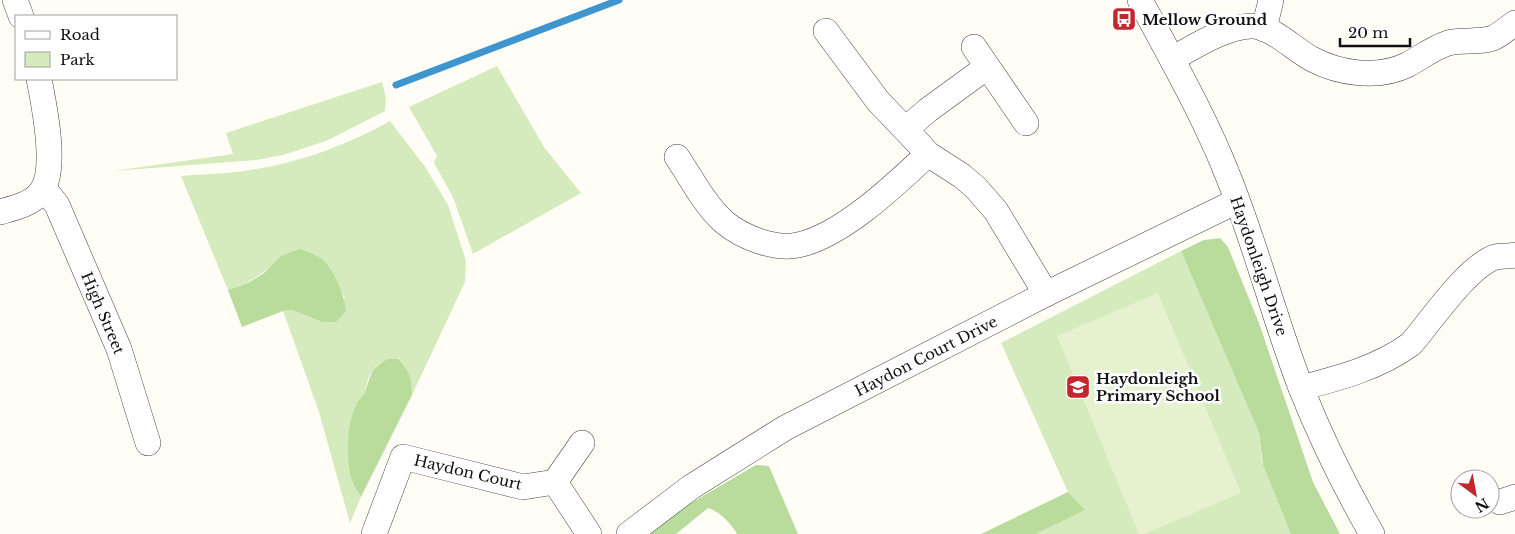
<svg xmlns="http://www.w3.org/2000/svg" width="1515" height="534" font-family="'Libre Baskerville',serif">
  <rect width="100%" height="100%" fill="#fffdf5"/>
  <!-- green -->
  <g fill="#d5ebbd">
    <polygon points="497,66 544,147 581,193 473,254 453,197 434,163 437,156 409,107"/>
    <polygon points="382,82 386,98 385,111 326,141 283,155 256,160 113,171 233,154 226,133"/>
    <path d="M390 121 426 168 448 205 466 261 465 282 412 395C412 378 410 372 398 359H387L376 366 369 376 364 395 357 403 352 417 349 433 350 464 352 482 361 497 350 523 319 412 283 311 292 310 322 322 345 298 339 288 272 266 247 283 228 290 181 176C203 174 227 174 250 170 298 163 348 145 390 121Z"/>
    <polygon points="1181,251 1259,433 1262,462 1291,534 1036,534 1084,510 1068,492 1001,343"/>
  </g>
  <!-- forest -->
  <g fill="#b9dc9c">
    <polygon points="1220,238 1228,247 1259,323 1313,482 1340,534 1291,534 1263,465 1259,433 1181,251 1204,240"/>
    <path d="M299 249C308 252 318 255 324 261 335 272 345 297 346 311L336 322H322L292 310 283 311 242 327 228 290 248 283 264 273 281 256Z"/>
    <path d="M387 359H398C410 372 412 378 412 395L361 497C358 492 354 486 352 481 346 458 346 427 356 405 358 400 363 397 365 392 372 374 368 371 387 359Z"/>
    <path d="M756 465 769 466 798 534H737C732 524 719 511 708 508L676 534H649L679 510Z"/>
    <polygon points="1068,492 1085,510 1036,534 981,534"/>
  </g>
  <!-- pitch -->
  <polygon fill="#e6f2cf" points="1158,293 1241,493 1144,534 1139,534 1057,336"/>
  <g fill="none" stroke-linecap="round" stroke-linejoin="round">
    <!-- stream -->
    <polyline stroke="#3f96cf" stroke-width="7" points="396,85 619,0"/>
    <defs>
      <g id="minor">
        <polyline points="15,0 21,16"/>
        <path d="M1140 0C1171 58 1204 115 1228 176 1256 245 1274 318 1301 388 1321 438 1345 487 1372 534"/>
        <polyline points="1264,29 1271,0"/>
        <polyline points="826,31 878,101 921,146 928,154 962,176 976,188 996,211 1046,294"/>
        <polyline points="974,47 1026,123"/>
        <path d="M1172 59C1194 47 1226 26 1252 26 1271 26 1295 50 1312 59 1340 74 1378 79 1407 65 1420 58 1433 48 1448 43 1461 39 1480 43 1493 38 1500 35 1508 28 1515 23"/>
        <polyline points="906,129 928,110 987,67"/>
        <path d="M677 157C692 179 704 204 724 222 742 237 774 250 798 245 842 236 896 184 928 154"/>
        <polyline points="41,192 50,196 57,205 119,349 148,443"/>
        <path d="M0 212C14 208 32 204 41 192 58 170 44 105 39 79"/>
        <path d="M1301 388C1339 378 1378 368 1411 344 1431 321 1467 267 1495 257 1501 256 1509 256 1515 255"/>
        <polyline points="555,482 589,534"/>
        <polyline points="1500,502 1515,497"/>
        <polyline points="374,534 403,457 523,487 555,482 582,443"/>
        <polyline points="629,534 691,487 785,428 1046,294 1237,201"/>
      </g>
    </defs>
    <!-- minor casing -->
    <use href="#minor" stroke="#444" stroke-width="26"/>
    <!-- minor -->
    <use href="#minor" stroke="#fff" stroke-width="25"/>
  </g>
  <!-- icons -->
  <defs>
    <symbol id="bus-square" viewBox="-11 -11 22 22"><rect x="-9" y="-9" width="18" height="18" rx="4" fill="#c4262e" stroke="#fff"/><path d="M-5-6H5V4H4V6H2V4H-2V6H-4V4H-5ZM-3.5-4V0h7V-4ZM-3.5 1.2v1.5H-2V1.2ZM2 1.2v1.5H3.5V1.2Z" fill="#fff"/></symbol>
    <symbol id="school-square" viewBox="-11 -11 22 22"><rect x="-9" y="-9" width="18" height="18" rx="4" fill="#c4262e" stroke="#fff"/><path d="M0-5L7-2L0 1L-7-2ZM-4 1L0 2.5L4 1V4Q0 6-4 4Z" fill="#fff"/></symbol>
  </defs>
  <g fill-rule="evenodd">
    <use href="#bus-square" x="1110" y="5" width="28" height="28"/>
    <use href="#school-square" x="1064" y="373" width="28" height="28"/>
  </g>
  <g text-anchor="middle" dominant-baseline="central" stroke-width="5" stroke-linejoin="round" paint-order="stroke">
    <!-- poi labels -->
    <g font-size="15" font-weight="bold" fill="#111" stroke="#fff" text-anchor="start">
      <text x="1142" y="19">Mellow Ground</text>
      <text x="1096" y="378">Haydonleigh<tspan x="1096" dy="17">Primary School</tspan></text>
    </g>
    <!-- street labels -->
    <g font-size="15" fill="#111" stroke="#fff">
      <text transform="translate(1259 266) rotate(71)">Haydonleigh Drive</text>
      <text transform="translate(103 313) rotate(67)">High Street</text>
      <text transform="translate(926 356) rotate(-27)">Haydon Court Drive</text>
      <text transform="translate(468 472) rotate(13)">Haydon Court</text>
    </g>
  </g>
  <!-- legend -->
  <rect x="15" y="15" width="162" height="65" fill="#ffffff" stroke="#a0a0a0"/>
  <rect x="25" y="31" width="25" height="8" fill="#ffffff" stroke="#a0a0a0"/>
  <text x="60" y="40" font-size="15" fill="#111111">Road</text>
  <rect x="25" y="52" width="25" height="15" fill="#d5ebbd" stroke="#a0a0a0"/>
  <text x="60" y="65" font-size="15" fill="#111111">Park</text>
  <!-- north arrow -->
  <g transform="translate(1475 494) rotate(148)"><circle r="24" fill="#ffffff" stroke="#a0a0a0"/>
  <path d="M0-4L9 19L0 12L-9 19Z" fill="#c4262e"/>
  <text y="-8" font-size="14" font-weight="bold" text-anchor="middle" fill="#111111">N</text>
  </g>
  <!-- scale -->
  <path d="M1340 38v8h70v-8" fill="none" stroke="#111111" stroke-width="2.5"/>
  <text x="1348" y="38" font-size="15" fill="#111111" stroke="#ffffff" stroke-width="4" paint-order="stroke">20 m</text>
</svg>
